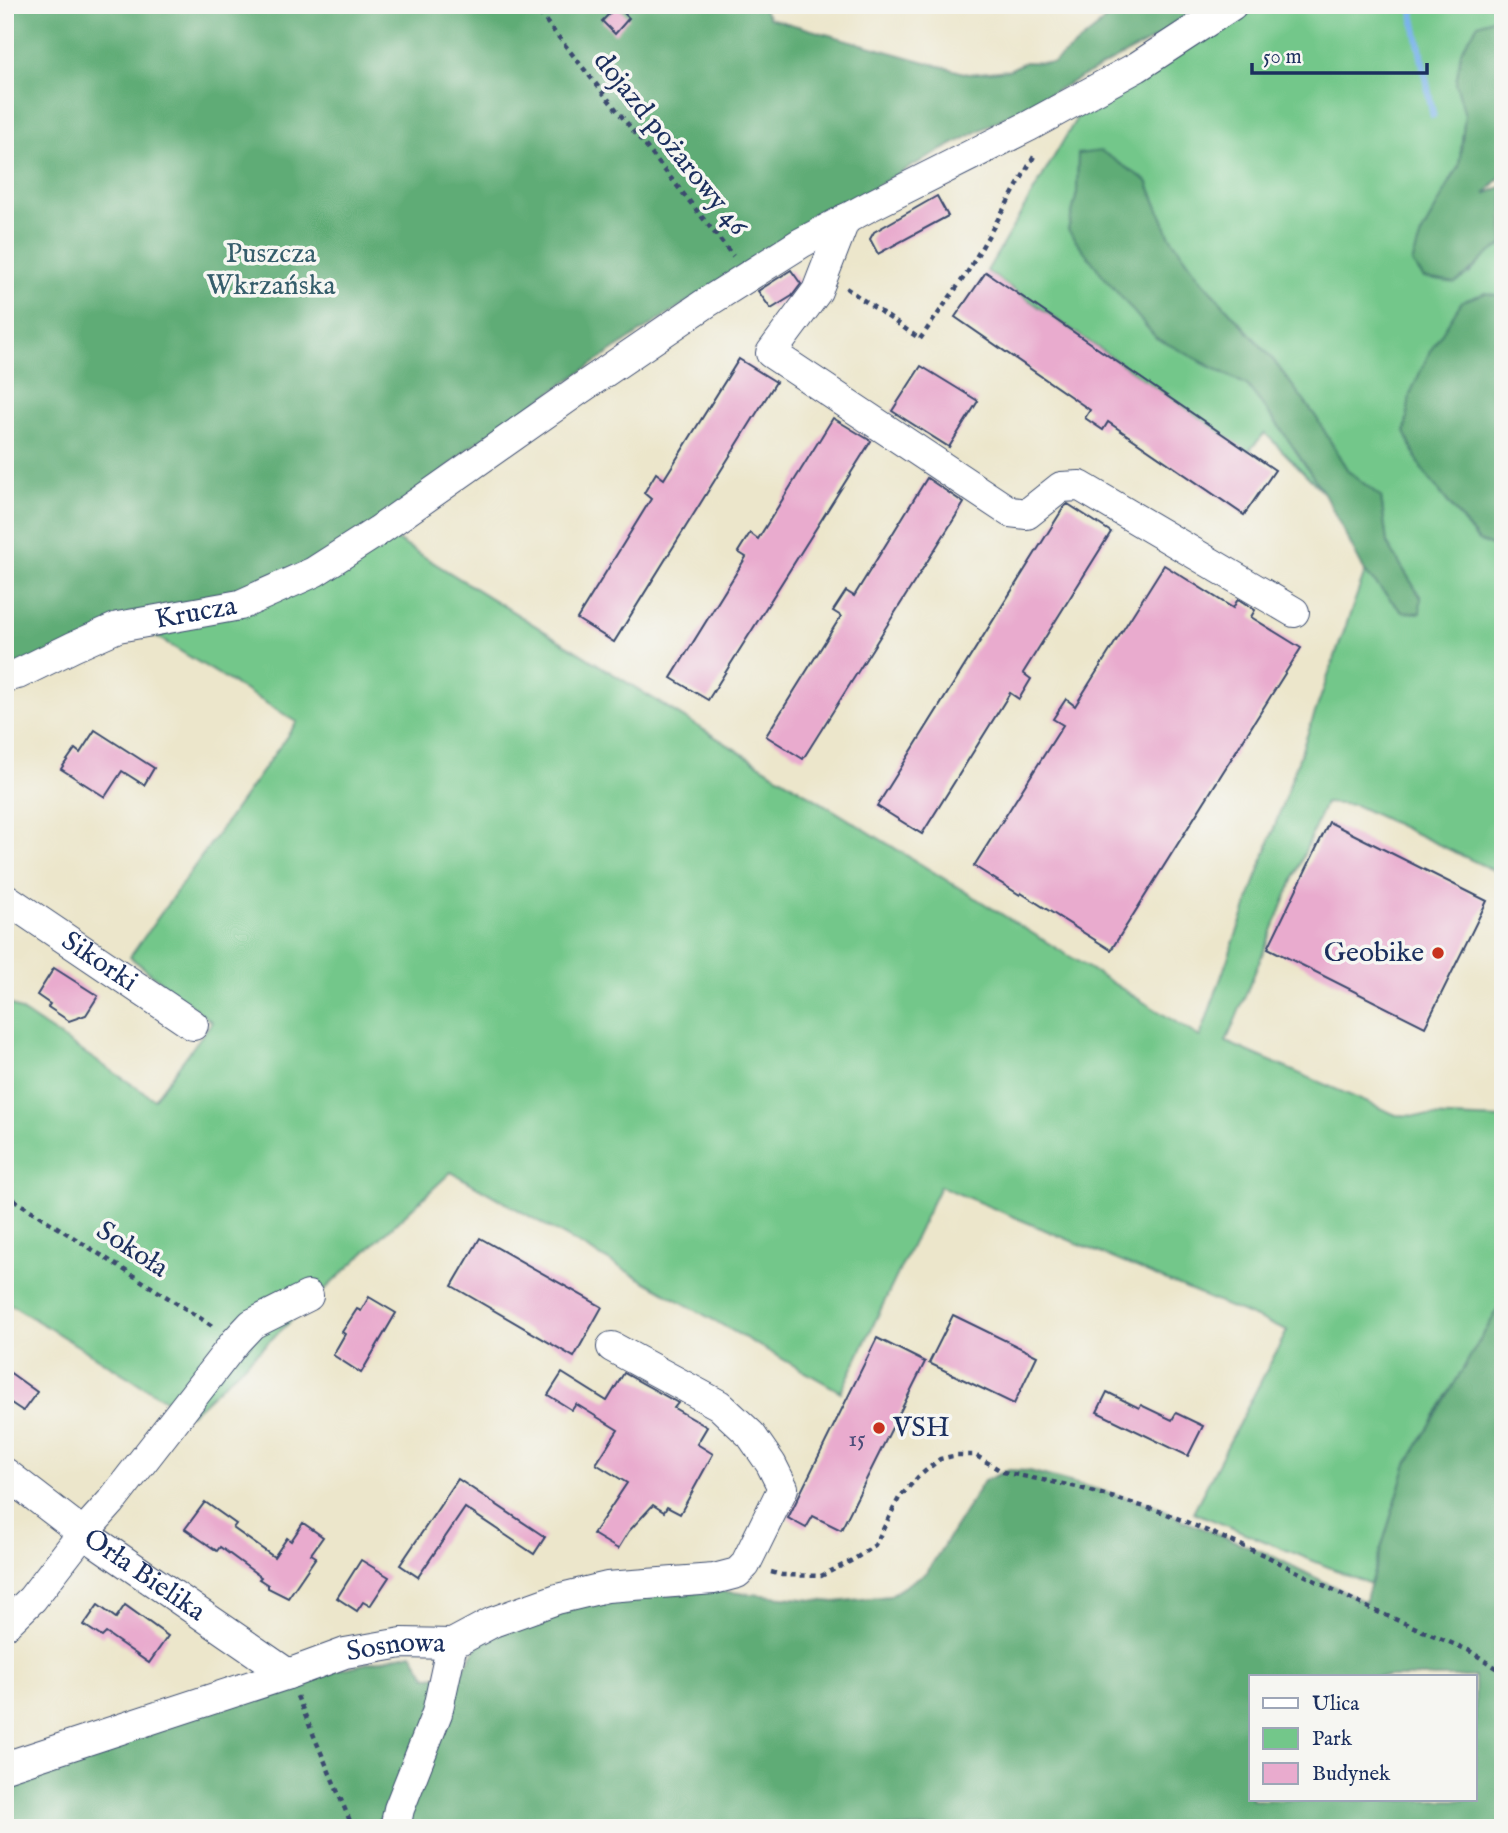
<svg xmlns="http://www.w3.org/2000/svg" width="1508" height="1833" font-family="'IM FELL English',serif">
  <rect width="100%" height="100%" fill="#f6f6f2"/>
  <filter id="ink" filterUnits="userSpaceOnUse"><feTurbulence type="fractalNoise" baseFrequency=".0143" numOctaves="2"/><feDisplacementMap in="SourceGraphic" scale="14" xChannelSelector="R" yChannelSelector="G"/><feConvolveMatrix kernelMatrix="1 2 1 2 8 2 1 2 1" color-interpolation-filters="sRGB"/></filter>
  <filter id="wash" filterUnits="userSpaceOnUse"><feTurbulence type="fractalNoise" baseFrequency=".00686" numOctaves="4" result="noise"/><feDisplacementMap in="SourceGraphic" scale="28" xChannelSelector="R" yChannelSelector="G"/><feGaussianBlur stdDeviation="1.57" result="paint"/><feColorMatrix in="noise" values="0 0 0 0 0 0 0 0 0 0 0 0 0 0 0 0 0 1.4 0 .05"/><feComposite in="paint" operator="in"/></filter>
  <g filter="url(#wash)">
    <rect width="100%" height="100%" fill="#ece6cb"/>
    <!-- green -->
    <polygon fill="#73c78a" stroke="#477b74" stroke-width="2" points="1251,5 1503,5 1503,15 1478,24 1456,83 1465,115 1459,166 1443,193 1469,274 1490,251 1503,245 1503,297 1486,293 1421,468 1478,541 1503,550 1503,875 1355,805 1325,803 1226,1042 1396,1115 1503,1119 1503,1301 1407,1464 1370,1584 1193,1512 1287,1331 940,1186 841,1392 451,1172 190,1415 5,1301 5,1000 154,1099 212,1022 130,957 297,722 157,637 232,610 392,537 1200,1037 1365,572 1402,612 1421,598 1387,543 1381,497 1348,471 1316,417 1270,356 1202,281 1169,235 1147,181 1078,154 1077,193 1068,230 1202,363 1247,385 1281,429 1324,493 1265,433 1248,452 987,271 1079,114 1153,69"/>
    <!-- forest -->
    <g fill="#5eac76" stroke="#3c6e6a" stroke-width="2" fill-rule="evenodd">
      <polygon points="5,5 761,5 769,18 968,74 1009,70 1025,62 1053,63 1096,29 1113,11 1133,5 1194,5 1194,15 1162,35 925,159 799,230 639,333 470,447 378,531 232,610 157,637 118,627 5,677"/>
      <path d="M1503 15V174L1485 194 1503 186V245C1483 254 1475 271 1455 283L1424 278 1412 263 1421 235 1459 166 1465 115 1456 83 1461 51 1478 24Z"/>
      <polygon points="1101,151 1147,181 1169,235 1202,281 1270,356 1316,417 1348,471 1381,497 1387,543 1421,598 1420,613 1402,612 1365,572 1324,493 1281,429 1247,385 1156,338 1104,277 1068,230 1077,193 1078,154"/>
      <polygon points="1486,293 1503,297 1503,550 1479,541 1421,468 1405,432 1410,394 1429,353 1462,301"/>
      <path d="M1503 1301V1828H5V1776L258 1688 412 1653 427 1677 460 1675 480 1642 575 1603 708 1590 835 1602 889 1596 927 1572 984 1481 1008 1470 1030 1471 1157 1506 1184 1521 1266 1553 1365 1602 1407 1464ZM1251 1677H1475V1800H1251Z"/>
    </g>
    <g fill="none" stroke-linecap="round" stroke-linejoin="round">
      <!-- stream -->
      <polyline stroke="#7ab4eb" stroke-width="7" points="1411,5 1433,115"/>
    </g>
    <g id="blocks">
      <!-- building -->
      <g fill="#e9abce">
        <polygon points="617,6 629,18 615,34 602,21"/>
        <polygon points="937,196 948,216 878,254 870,239 874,232"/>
        <polygon points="791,270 801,284 792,296 771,309 758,291"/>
        <polygon points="986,272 1275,470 1244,515 1108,422 1103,430 1085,418 1090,410 955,317"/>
        <polygon points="739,359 776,382 614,642 577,619 651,499 644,493 656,473 664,479"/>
        <polygon points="921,366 978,401 949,447 892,411"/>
        <polygon points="833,418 871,441 708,700 671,678 746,557 738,552 750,533 758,539"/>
        <polygon points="927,478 964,503 803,759 766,736 841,616 833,611 846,591 854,596"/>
        <polygon points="1068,504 1111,532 1023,673 1031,679 1019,699 1010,693 922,834 877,806 1064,507"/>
        <polygon points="1164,565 1233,608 1238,599 1255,610 1251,617 1301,648 1111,950 1021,893 1020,895 974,866 1063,725 1053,719 1066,699 1075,706"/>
        <polygon points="95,730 154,768 144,785 122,771 105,797 61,769 75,749 80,753"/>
        <polygon points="1329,822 1487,901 1425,1027 1268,948"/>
        <polygon points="54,968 98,996 86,1015 69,1021 48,1007 50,1004 37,995"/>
        <polygon points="480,1238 602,1307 574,1357 452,1286"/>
        <polygon points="369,1297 396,1313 361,1373 333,1355 345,1334 342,1332 357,1309 361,1311"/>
        <polygon points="953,1315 1037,1356 1014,1404 929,1363"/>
        <polygon points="877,1338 925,1362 841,1530 813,1516 806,1528 788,1518"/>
        <polygon points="5,1369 37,1392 23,1411 5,1399"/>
        <polygon points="562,1373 607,1401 624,1373 678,1403 674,1408 707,1427 697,1444 713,1454 680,1514 667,1507 664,1512 653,1505 629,1531 618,1549 593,1534 627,1483 596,1464 618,1430 576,1404 572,1410 548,1395"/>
        <polygon points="1107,1392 1139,1408 1141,1405 1172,1420 1176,1413 1203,1426 1188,1456 1097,1412"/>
        <polygon points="458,1479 545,1537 534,1554 465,1508 418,1577 400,1565"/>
        <polygon points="205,1502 236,1524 233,1528 274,1557 287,1538 291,1541 303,1523 323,1537 311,1554 316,1557 288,1598 268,1588 268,1585 259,1579 261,1577 220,1547 217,1551 185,1529"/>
        <polygon points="361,1560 389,1577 370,1606 363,1602 357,1611 337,1598"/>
        <polygon points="98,1605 116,1618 125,1605 168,1636 149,1663 106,1633 102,1637 84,1625"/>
      </g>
    </g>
  </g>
  <g filter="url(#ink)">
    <use href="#blocks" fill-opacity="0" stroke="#3a4a6e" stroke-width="2"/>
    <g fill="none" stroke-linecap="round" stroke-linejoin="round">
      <defs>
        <g id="minor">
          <polyline points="845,219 817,291 771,353 1010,512 1027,514 1061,487 1080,486 1294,612"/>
          <path id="s1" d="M5 677 18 674 73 647 118 627 240 605 314 572 378 531 577 391 706 303 801 243 870 206 1029 126 1137 67 1232 5"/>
          <path id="s2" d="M5 898 193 1025"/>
          <path id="s3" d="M5 1473 83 1533 288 1674"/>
          <polyline points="5,1625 32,1599 83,1533 111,1502 236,1341 252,1324 308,1296"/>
          <path id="s4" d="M5 1767 288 1674 345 1653 402 1643 452 1644 493 1622 557 1599 607 1587 714 1579 737 1573 745 1565 783 1488 771 1464 751 1435 719 1405 612 1347"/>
          <polyline points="395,1828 399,1809 437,1713 452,1644"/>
        </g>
      </defs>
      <!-- minor casing -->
      <use href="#minor" stroke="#3a4a6e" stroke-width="32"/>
      <!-- path -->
      <g stroke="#3a4a6e" stroke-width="4.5" stroke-dasharray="5 5" stroke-linecap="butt">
        <polyline points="533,5 733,256"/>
        <polyline points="846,288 920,339 967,273 1036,153"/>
        <polyline points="5,1194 214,1327"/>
        <polyline points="771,1572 782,1575 821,1576 853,1560 875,1545 899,1498 918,1477 940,1459 957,1455 975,1455 1003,1472 1077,1487 1162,1512 1184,1521 1266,1556 1371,1609 1468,1650 1503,1672"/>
        <polyline points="297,1696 353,1828"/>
      </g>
      <!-- minor -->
      <use href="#minor" stroke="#fff" stroke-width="30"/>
    </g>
  </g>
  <!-- markers -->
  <g fill="#c8321e" stroke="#f6f6f2" stroke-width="2.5">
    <circle cx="1438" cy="953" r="7"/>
    <circle cx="879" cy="1428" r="7"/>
  </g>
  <g text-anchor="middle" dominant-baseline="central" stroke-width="7" stroke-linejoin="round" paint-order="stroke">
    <!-- number labels -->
    <g font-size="24" fill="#4e4e7a">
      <text x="857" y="1439">15</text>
    </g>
    <!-- street labels -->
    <g font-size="28" fill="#1b2f5e" stroke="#f6f6f2">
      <text transform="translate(670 144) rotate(51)">dojazd pożarowy 46</text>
      <text stroke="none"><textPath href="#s1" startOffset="203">Krucza</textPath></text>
      <text stroke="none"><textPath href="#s2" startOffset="114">Sikorki</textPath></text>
      <text transform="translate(132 1250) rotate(33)">Sokoła</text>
      <text stroke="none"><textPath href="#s3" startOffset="173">Orła Bielika</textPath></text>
      <text stroke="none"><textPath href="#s4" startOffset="410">Sosnowa</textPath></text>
    </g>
    <!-- park labels -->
    <g font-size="28" fill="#355d6b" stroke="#f6f6f2">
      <text x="271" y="254">Puszcza<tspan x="271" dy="32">Wkrzańska</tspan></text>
    </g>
    <!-- poi labels -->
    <g font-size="28" fill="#1b2f5e" stroke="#f6f6f2" text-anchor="end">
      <text x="1424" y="953">Geobike</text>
      <text x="893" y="1428" text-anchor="start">VSH</text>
    </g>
  </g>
  <!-- margin -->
  <rect width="1508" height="1833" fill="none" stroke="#f6f6f2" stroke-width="28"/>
  <!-- legend -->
  <rect x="1249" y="1675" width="228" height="126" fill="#f6f6f2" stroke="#9ea6b7" stroke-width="2"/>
  <rect x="1263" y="1698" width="35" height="10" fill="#ffffff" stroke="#9ea6b7" stroke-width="2"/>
  <text x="1312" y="1710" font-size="21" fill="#1b2f5e">Ulica</text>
  <rect x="1263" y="1728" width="35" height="21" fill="#73c78a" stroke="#9ea6b7" stroke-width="2"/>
  <text x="1312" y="1745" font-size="21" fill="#1b2f5e">Park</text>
  <rect x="1263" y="1763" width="35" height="21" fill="#e9abce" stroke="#9ea6b7" stroke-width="2"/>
  <text x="1312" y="1780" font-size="21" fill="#1b2f5e">Budynek</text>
  <!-- scale -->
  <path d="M1252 63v10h175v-10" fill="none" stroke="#1b2f5e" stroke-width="3.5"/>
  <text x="1263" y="63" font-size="21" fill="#1b2f5e" stroke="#f6f6f2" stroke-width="5" paint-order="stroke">50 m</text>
</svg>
